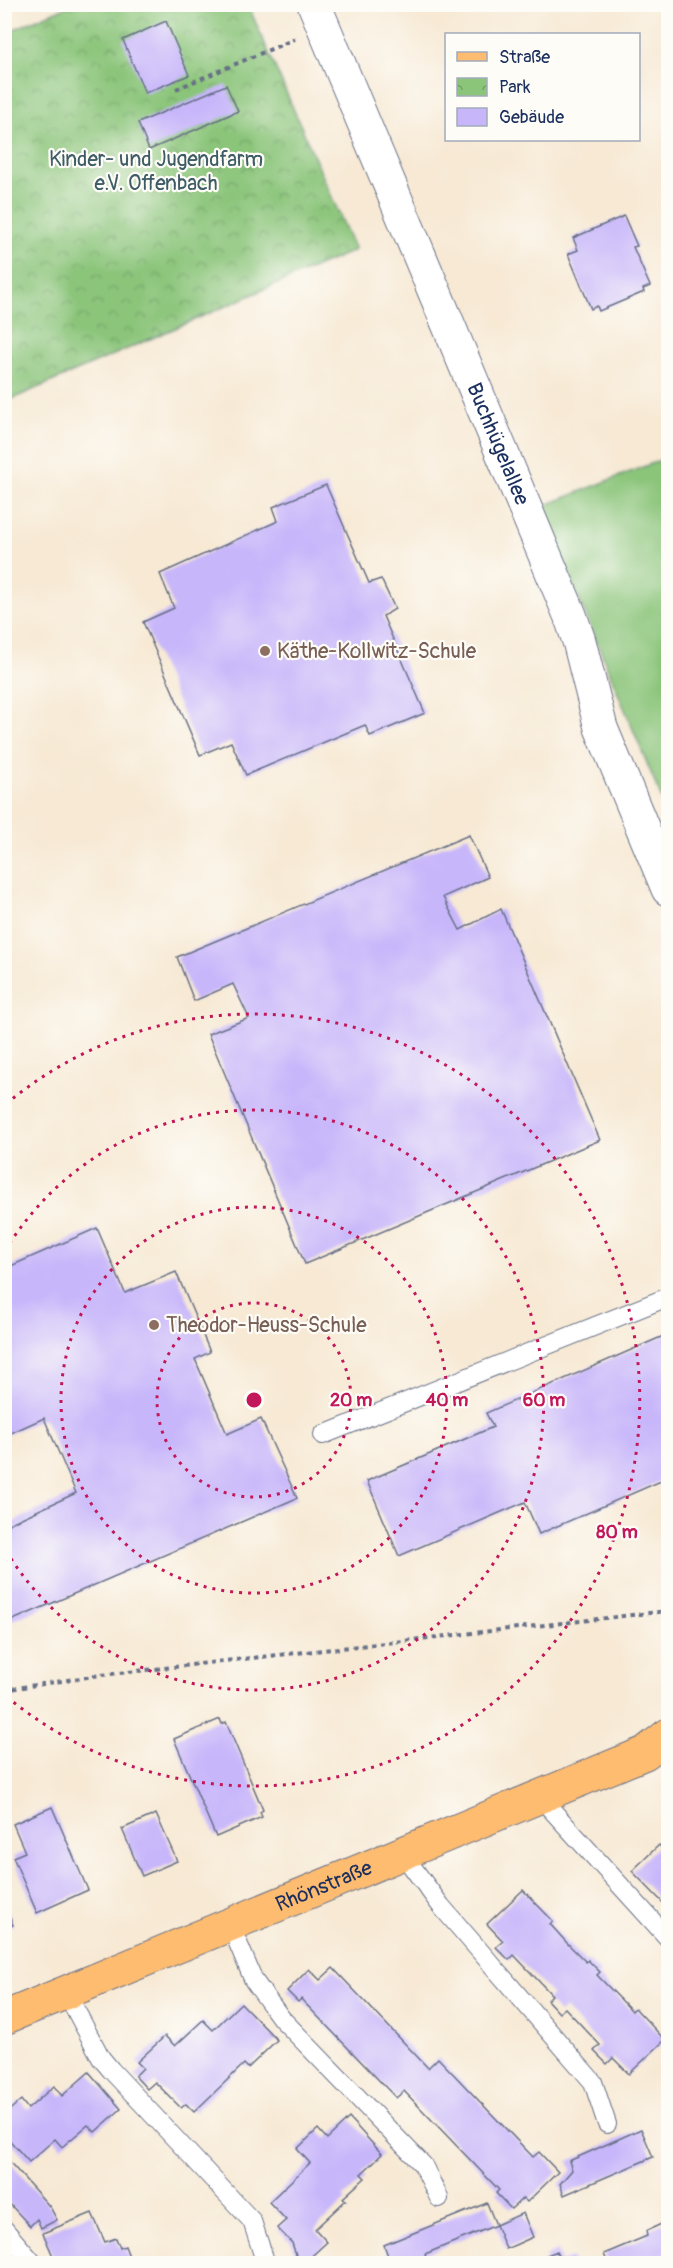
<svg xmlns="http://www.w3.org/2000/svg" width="673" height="2268" font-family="Pangolin,sans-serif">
  <defs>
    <pattern id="park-crowns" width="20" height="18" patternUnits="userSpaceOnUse" patternTransform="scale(1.5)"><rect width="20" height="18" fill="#8bc57a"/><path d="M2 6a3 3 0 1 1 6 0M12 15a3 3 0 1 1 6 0" fill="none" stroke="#71a067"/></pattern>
  </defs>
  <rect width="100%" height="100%" fill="#fdfcf7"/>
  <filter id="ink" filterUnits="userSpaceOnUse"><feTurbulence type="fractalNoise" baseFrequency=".0167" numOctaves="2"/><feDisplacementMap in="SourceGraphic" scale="12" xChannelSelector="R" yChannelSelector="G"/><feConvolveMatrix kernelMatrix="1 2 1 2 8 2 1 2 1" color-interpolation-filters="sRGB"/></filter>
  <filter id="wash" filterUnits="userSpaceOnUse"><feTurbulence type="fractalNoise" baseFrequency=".008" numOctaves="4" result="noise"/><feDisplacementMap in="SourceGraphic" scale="24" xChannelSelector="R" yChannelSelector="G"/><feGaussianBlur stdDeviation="1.35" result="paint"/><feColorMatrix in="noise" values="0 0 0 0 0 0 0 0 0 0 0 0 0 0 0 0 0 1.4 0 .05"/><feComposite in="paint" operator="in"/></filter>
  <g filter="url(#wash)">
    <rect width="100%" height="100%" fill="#f7e9d4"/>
    <!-- park -->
    <polygon fill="url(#park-crowns)" stroke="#537a6c" stroke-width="1.5" points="70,5 248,5 355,250 5,402 5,33"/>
    <!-- garden -->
    <polygon fill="#8bc57a" stroke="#537a6c" stroke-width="1.5" points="668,457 668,814 541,507"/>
    <g id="blocks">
      <!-- building -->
      <g fill="#c7b6fa">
        <polygon points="166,21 189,75 145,93 123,40"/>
        <polygon points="226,85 238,111 149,150 138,123"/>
        <polygon points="624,216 637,246 633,247 650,286 643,289 644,292 599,311 597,306 591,309 568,254 578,250 573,238"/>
        <polygon points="326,485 369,583 381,579 395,609 383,616 425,713 370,736 365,725 246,775 231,742 200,755 143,622 174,608 160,574 278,521 273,507"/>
        <polygon points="469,835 488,877 443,897 460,930 501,909 600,1140 305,1264 208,1034 249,1018 233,984 194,1001 177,957"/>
        <polygon points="97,1228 125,1293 176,1272 210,1352 195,1359 227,1434 261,1419 297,1498 6,1623 4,1619 4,1526 76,1493 44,1418 4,1436 4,1269"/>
        <polygon points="668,1334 668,1478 539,1534 525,1502 399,1556 367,1481 493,1427 486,1413"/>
        <polygon points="220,1719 222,1724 226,1722 263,1810 260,1812 262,1817 216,1837 174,1739"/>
        <polygon points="52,1807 88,1890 37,1913 13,1857 25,1852 13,1824"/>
        <polygon points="156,1814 177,1861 142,1876 122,1829"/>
        <polygon points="659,1845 668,1854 668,1908 632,1871"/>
        <polygon points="523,1890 553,1921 550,1924 567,1943 586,1962 588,1960 600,1972 597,1975 632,2011 635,2008 665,2040 629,2074 613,2058 607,2064 594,2051 600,2045 565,2008 559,2013 547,2000 552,1995 514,1955 509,1960 496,1947 503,1941 487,1924"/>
        <polygon points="4,1903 13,1925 4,1929"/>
        <polygon points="333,1968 428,2068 438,2058 533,2157 539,2152 558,2172 527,2202 523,2198 511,2209 496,2193 499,2190 404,2091 396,2098 301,1999 298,2002 287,1991 309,1969 320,1980"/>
        <polygon points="241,2003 277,2040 248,2068 244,2064 194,2112 186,2104 181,2108 155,2082 147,2089 135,2076 143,2068 137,2062 165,2036 175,2046 203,2020 213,2030"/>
        <polygon points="89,2072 121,2109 95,2132 88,2125 62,2147 55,2139 29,2162 4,2134 4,2115 21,2100 28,2109 54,2086 62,2096"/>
        <polygon points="349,2118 382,2154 361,2174 365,2178 343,2198 346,2200 315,2229 327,2242 303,2264 299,2264 292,2243 277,2228 286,2220 269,2202 310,2163 297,2149 318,2129 327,2139"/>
        <polygon points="641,2129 653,2157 564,2195 560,2184 572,2170 569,2161"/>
        <polygon points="5,2157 50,2207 57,2220 41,2228 37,2219 30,2226 5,2199"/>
        <polygon points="487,2203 496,2225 425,2254 428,2264 412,2264 410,2261 403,2264 391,2264 384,2245"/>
        <polygon points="92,2213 105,2242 116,2238 120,2248 125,2246 132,2264 69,2264 67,2259 56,2263 43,2233"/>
        <polygon points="523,2213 533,2237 506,2249 496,2225"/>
        <polygon points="668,2221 668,2252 657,2257 660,2264 608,2264 604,2254 647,2236 646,2231"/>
        <polygon points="557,2251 561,2262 571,2258 574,2264 541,2264 547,2261 545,2256"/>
      </g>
    </g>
  </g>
  <g filter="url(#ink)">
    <use href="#blocks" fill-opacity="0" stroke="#687087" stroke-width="1.5"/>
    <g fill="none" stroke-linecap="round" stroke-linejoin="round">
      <defs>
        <g id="lane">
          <polyline points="323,1435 668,1297"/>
          <polyline points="539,1796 668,1938"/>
          <polyline points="402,1853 441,1906 593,2082 607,2124"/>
          <polyline points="230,1924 254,1981 281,2018 423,2165 439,2198"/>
          <polyline points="66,1992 101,2058 111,2070 252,2221 266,2264"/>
          <polyline points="4,2229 34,2264"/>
        </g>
        <g id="street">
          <path id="s1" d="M314 4 570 615 579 641 601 728 668 889"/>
        </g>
        <g id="primary">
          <path id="s2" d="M4 2018 645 1753 668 1735"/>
        </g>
      </defs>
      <!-- lane casing -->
      <use href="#lane" stroke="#687087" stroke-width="20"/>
      <!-- street casing -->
      <use href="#street" stroke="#687087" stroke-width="35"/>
      <!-- primary casing -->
      <use href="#primary" stroke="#687087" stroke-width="35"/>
      <!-- path -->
      <g stroke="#687087" stroke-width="4" stroke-dasharray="4.5 4.5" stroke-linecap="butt">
        <polyline points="176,89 295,39"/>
        <polyline points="4,1690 93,1676 668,1611"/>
      </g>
      <!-- lane -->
      <use href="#lane" stroke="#fff" stroke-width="18"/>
      <!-- street -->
      <use href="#street" stroke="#fff" stroke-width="33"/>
      <!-- primary -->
      <use href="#primary" stroke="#febc70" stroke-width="33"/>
    </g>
  </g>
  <!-- distance rings -->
  <g fill="none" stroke="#c2185b" stroke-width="3" stroke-dasharray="3 6">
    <circle cx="254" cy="1400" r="97"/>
    <circle cx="254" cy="1400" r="193"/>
    <path d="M5 1251A290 290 0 1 1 5 1549"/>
    <path d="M6 1104A386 386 0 1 1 6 1696"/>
  </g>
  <!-- markers -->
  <g fill="#8d6e63" stroke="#fdfcf7" stroke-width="2">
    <circle cx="265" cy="651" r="6"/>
    <circle cx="154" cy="1325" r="6"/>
  </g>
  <g text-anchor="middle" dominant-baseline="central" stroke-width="4.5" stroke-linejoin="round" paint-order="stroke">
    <!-- park labels -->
    <g font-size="21" fill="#3d5c66" stroke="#fdfcf7">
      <text x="156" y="159">Kinder- und Jugendfarm<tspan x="156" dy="24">e.V. Offenbach</tspan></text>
    </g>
    <!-- street labels -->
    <g font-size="21" fill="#1b2f5e" stroke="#fdfcf7">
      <text stroke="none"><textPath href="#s1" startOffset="477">Buchhügelallee</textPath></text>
      <text stroke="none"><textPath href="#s2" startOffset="346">Rhönstraße</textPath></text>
    </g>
    <!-- education labels -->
    <g font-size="21" fill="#785e54" stroke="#fdfcf7" text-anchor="start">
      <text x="277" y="651">Käthe-Kollwitz-Schule</text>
      <text x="166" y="1325">Theodor-Heuss-Schule</text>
    </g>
  </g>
  <circle cx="254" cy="1400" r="9" fill="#c2185b" stroke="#fdfcf7" stroke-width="3"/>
  <g font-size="18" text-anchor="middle" font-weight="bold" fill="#c2185b" stroke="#fdfcf7" stroke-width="4.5" stroke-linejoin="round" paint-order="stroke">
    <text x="351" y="1406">20 m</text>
    <text x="447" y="1406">40 m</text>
    <text x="544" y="1406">60 m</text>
    <text x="617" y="1538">80 m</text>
  </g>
  <!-- margin -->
  <rect width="673" height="2268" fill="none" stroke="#fdfcf7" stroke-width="24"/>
  <!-- legend -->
  <rect x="445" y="33" width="195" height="108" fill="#fdfcf7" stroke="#a3aaba" stroke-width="1.5"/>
  <rect x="457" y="52" width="30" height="9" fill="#febc70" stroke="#a3aaba" stroke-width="1.5"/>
  <text x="499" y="63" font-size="18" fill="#1b2f5e">Straße</text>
  <rect x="457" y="78" width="30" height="18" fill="url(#park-crowns)" stroke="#a3aaba" stroke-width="1.5"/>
  <text x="499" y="93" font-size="18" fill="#1b2f5e">Park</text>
  <rect x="457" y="108" width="30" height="18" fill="#c7b6fa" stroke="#a3aaba" stroke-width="1.5"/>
  <text x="499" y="123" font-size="18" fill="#1b2f5e">Gebäude</text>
</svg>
